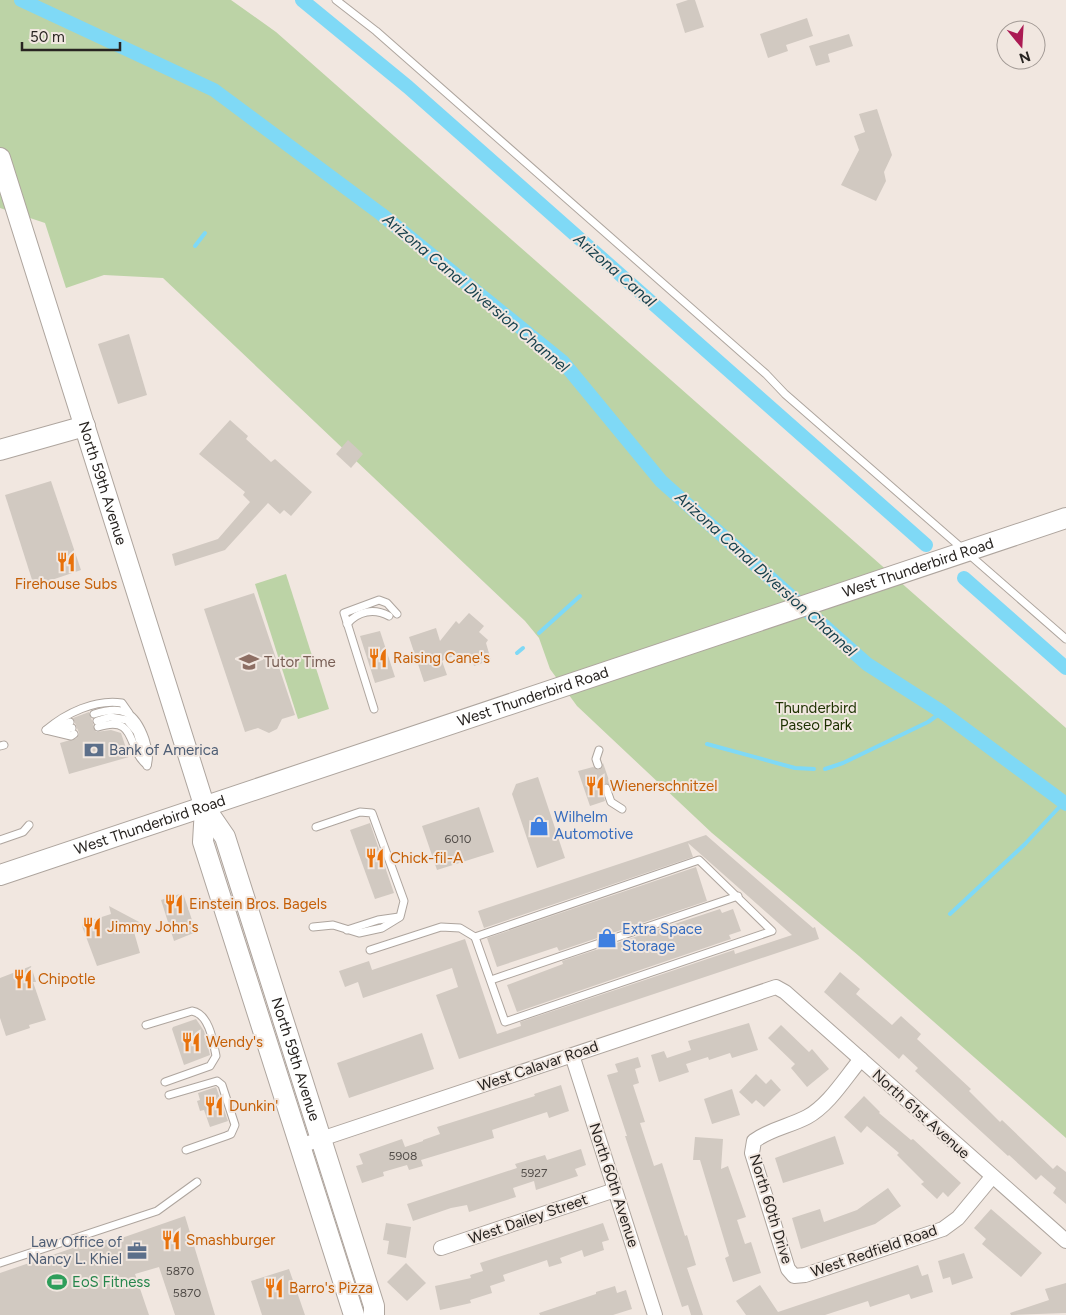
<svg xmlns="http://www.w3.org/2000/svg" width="1066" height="1315" font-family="Figtree,sans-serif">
  <rect width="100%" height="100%" fill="#f1e7e0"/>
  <!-- green -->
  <g fill="#bcd3a6">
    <polygon points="0,0 231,0 276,32 1066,728 1066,1138 859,956 712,833 577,706 550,669 539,638 525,621 163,278 104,275 66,288 45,223 0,208"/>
    <polygon points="286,574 329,709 298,719 255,584"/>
  </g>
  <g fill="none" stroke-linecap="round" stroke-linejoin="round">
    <!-- stream -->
    <g stroke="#7fd9f6" stroke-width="4">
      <polyline points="195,246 205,233"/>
      <polyline points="539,633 580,596"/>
      <polyline points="517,653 523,648"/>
      <polyline points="707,744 795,768 814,769"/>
      <polyline points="825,769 843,763 928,722 942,712"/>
      <polyline points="950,914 1025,844 1064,802"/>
    </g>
    <!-- canal -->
    <g stroke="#7fd9f6" stroke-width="14">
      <polyline points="21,0 214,90 381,214 563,362 661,481 867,664 942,712 1066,804"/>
      <polyline points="302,0 408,87 926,545"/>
      <polyline points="964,578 1066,668"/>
    </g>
  </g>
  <!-- building -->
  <g fill="#d1c9c1">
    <polygon points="688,0 695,0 704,27 685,33 676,4"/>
    <polygon points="807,18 813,36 786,45 788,51 768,58 760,34"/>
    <polygon points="849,34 853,46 828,54 830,62 816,66 809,46"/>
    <polygon points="877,109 892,155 884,172 886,181 876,201 841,185 859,150 854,136 865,132 859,114"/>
    <polygon points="129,334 147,395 118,404 98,344"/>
    <polygon points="230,420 248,436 246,439 271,462 275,459 312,492 291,516 284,510 280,514 268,503 225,550 175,566 172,554 218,539 250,502 243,495 245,492 199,454"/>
    <polygon points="348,440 363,454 351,468 336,454"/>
    <polygon points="51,481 81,570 34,586 5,495"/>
    <polygon points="254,593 295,715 282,719 277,729 269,733 258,728 245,732 204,609"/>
    <polygon points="469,613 484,626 479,632 488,640 486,643 491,660 474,666 472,660 464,653 445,659 442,661 447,675 424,682 409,637 436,628 440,641 456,621 459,624"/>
    <polygon points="380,631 395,677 375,683 360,636"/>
    <polygon points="89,712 96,732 111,730 121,733 129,757 69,774 60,743 77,738 79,733 73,718"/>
    <polygon points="603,763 611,786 605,783 601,787 605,801 590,806 578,771 593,767 599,770"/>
    <polygon points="538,777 565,858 537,868 512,794 516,784"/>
    <polygon points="479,807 494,852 437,870 422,826"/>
    <polygon points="370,823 394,893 375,899 350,830"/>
    <polygon points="706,835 813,928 815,927 819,939 459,1059 436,995 458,987 452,968 363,998 358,982 345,987 339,971 369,961 372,970 465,939 497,1034 521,1026 520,1022 734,950 735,954 792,935 688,843 693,857 484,928 478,911"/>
    <polygon points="696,867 707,901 559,951 557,947 497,967 487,938"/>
    <polygon points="183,893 196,932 174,941 161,900"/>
    <polygon points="109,906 141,923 132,925 140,953 97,966 82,926 83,923 111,914"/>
    <polygon points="720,909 722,913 733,909 741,931 729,935 731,939 517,1012 507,985 563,964 562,961"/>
    <polygon points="31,966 36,982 33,982 46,1020 29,1025 30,1028 6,1036 0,1018 0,978"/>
    <polygon points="840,972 860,989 856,994 892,1025 901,1016 921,1034 917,1039 971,1089 969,1091 1000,1122 1002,1120 1053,1169 1057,1165 1066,1172 1066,1204 1053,1193 1056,1188 1041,1175 1036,1180 1009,1155 1008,1156 915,1071 918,1068 903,1054 899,1059 824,992"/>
    <polygon points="196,1019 204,1031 210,1055 184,1065 172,1029 173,1027"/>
    <polygon points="749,1023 758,1050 732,1058 730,1053 709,1060 708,1057 686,1064 689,1072 659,1082 651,1055 664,1051 667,1058 691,1050 688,1041"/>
    <polygon points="781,1025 809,1052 812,1049 829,1069 807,1087 791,1068 795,1064 768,1038"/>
    <polygon points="422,1033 434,1069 349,1098 337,1063"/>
    <polygon points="638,1057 641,1067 635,1069 639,1083 633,1085 645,1122 640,1123 654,1166 662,1163 685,1236 687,1235 696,1265 687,1268 703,1315 691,1315 688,1305 682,1307 625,1136 627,1136 607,1075 618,1072 615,1064"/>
    <polygon points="756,1074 766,1084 771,1079 781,1090 764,1107 756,1100 752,1104 739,1092"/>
    <polygon points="561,1085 569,1111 549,1118 547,1112 492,1130 494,1138 421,1160 423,1166 409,1170 407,1165 383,1172 384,1176 362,1183 356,1166 363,1164 359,1154 402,1139 405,1147 423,1141 423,1140 440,1134 437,1127 535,1096 534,1094"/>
    <polygon points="216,1087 228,1121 210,1127 204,1110 200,1111 197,1101 200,1100 198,1093"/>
    <polygon points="732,1089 740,1115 712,1124 704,1099"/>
    <polygon points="864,1096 880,1112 879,1113 911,1140 913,1139 961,1183 948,1197 943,1192 937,1199 921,1184 924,1182 897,1155 899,1153 867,1126 861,1133 844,1117"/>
    <polygon points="835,1136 844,1164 783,1183 775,1158"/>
    <polygon points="695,1137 723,1139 721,1169 728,1166 746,1217 737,1220 745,1244 751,1242 761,1273 733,1282 725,1258 729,1256 700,1160 693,1160"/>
    <polygon points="581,1149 586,1165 575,1169 578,1176 536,1190 534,1181 513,1188 516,1197 469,1212 467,1205 451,1208 413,1221 407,1204 517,1168 515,1164 545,1155 547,1160"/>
    <polygon points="888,1188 901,1206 875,1224 801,1249 792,1218 820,1209 824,1222 857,1210"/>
    <polygon points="991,1209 1042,1253 1021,1277 982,1244 986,1239 974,1228"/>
    <polygon points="185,1216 215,1315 175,1315 159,1267 135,1274 149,1315 0,1315 0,1273 102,1238 103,1241 112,1238 113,1241"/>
    <polygon points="386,1223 411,1227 406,1258 387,1254 389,1241 383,1240"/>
    <polygon points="603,1223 609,1240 602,1242 604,1250 584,1257 582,1250 560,1258 562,1263 549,1267 547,1260 503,1275 505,1281 490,1286 492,1293 470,1300 471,1303 440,1310 435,1286 471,1278 470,1275 483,1271 480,1263"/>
    <polygon points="964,1253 973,1278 952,1285 950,1277 943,1279 938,1261"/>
    <polygon points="406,1263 426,1283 407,1301 387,1282"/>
    <polygon points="918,1265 922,1276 928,1274 933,1292 911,1299 909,1294 870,1307 868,1301 825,1315 746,1315 736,1301 760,1285 778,1312"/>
    <polygon points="289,1269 305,1315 262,1315 251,1281"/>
    <polygon points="1066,1283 1066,1313 1011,1315 1010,1313 1049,1300 1045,1289"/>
    <polygon points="615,1286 617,1293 626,1290 632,1309 613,1315 540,1315 539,1313 596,1294 596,1292"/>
  </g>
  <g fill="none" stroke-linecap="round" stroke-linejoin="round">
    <defs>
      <g id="lane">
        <polyline points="336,0 376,31 766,374 785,394 1066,639"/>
        <path d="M347 624C358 611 374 608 389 616"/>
        <polyline points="374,709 344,613 379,600 387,603 397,614"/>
        <path d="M94 714C122 705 135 711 145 739 148 750 150 755 147 766"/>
        <polyline points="97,721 110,717 127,720 137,732 147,765"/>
        <polyline points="53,727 70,722"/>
        <path d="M98 727C138 714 126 749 147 765"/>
        <path d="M46 730C66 713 95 699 122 703L129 713"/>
        <polyline points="46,730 71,736 74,734"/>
        <polyline points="59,730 72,728"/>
        <polyline points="0,746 4,745"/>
        <polyline points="598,765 596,759 599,750"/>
        <polyline points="606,788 611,802 622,809"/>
        <polyline points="0,840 23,832 29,825"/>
        <polygon points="699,860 772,931 505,1022 475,937"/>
        <polyline points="313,927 333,925 359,933 382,928 400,917 404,901 372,813 360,812 316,827"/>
        <polyline points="347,930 378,920 399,917"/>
        <polyline points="370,950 441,927 460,928 475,937"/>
        <polyline points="491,980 738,896"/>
        <path d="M146 1025 192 1011C209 1014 213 1040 216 1056L210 1066 165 1082"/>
        <polyline points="169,1095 217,1081 222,1085 235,1125 231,1134 226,1136 186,1150"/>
        <polyline points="0,1263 157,1211 197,1182"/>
      </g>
      <g id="street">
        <polyline points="572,1055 655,1315"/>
        <path d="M861 1059C845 1078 829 1105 807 1117 790 1126 770 1129 754 1141L752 1153 788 1269 794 1276 805 1275 943 1229 958 1218 992 1177"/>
        <polyline points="300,1146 776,987 785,992 1066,1241"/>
        <polyline points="441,1248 615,1190"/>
      </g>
      <g id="secondary">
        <path id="s1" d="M0 158 205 808 225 837 374 1306V1315"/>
        <polyline points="0,450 85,426"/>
        <polyline points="205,808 203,842 354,1315"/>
        <path id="s2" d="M0 875 1066 518"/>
      </g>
    </defs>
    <!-- lane casing -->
    <use href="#lane" stroke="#aea59e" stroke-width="9"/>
    <!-- street casing -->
    <use href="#street" stroke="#aea59e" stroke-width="16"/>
    <!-- secondary casing -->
    <use href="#secondary" stroke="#aea59e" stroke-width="22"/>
    <!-- lane -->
    <use href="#lane" stroke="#fff" stroke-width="7"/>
    <!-- street -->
    <use href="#street" stroke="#fff" stroke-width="14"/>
    <!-- secondary -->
    <use href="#secondary" stroke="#fff" stroke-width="20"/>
  </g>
  <!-- icons -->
  <defs>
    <symbol id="restaurant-bare" viewBox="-9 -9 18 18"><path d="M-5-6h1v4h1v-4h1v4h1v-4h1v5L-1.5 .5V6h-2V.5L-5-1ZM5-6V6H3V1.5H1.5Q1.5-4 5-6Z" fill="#e8710a" stroke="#f1e7e0" stroke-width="2.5" paint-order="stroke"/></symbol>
    <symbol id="school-bare" viewBox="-9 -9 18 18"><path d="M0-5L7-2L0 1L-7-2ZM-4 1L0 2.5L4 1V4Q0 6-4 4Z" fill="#8d6e63" stroke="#f1e7e0" stroke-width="2.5" paint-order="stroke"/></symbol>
    <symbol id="bank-bare" viewBox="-9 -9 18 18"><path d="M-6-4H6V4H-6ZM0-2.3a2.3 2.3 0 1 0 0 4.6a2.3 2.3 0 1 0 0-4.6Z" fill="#5c6f8a" stroke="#f1e7e0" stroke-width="2.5" paint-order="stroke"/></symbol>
    <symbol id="shop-bare" viewBox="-9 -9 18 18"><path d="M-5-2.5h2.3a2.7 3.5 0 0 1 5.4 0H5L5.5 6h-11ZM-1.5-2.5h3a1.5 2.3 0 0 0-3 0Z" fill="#3f7fe0" stroke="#f1e7e0" stroke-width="2.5" paint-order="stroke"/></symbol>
    <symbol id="office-bare" viewBox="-9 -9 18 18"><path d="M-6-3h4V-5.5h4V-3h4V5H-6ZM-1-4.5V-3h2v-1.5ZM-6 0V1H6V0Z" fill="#5c6f8a" stroke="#f1e7e0" stroke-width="2.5" paint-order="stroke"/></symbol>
    <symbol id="stadium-bare" viewBox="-9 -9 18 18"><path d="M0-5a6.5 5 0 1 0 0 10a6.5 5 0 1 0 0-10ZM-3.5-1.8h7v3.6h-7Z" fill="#2e9e5b" stroke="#f1e7e0" stroke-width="2.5" paint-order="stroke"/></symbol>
  </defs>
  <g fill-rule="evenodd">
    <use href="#restaurant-bare" x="52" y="548" width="28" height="28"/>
    <use href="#restaurant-bare" x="364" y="644" width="28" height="28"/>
    <use href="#school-bare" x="235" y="648" width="28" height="28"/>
    <use href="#bank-bare" x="80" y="736" width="28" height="28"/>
    <use href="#restaurant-bare" x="581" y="772" width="28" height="28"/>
    <use href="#shop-bare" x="525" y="812" width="28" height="28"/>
    <use href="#restaurant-bare" x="361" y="844" width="28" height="28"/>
    <use href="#restaurant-bare" x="160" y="890" width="28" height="28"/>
    <use href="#restaurant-bare" x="78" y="913" width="28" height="28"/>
    <use href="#shop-bare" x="593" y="924" width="28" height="28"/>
    <use href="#restaurant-bare" x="9" y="965" width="28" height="28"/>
    <use href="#restaurant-bare" x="177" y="1028" width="28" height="28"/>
    <use href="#restaurant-bare" x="200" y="1092" width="28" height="28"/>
    <use href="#restaurant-bare" x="157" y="1226" width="28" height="28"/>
    <use href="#office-bare" x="123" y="1237" width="28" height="28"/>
    <use href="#stadium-bare" x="43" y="1268" width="28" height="28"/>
    <use href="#restaurant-bare" x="260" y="1274" width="28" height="28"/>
  </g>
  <g text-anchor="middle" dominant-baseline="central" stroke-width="4" stroke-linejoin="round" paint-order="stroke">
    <!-- number labels -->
    <g font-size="12" fill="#524d49">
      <text x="458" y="839">6010</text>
      <text x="403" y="1156">5908</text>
      <text x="534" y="1173">5927</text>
      <text x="180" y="1271">5870</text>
      <text x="187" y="1293">5870</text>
    </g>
    <!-- street labels -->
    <g font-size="15" fill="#282421" stroke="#f1e7e0">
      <text stroke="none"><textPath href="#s1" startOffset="341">North 59th Avenue</textPath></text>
      <text stroke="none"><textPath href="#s2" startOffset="968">West Thunderbird Road</textPath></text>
      <text stroke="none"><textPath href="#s2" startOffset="562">West Thunderbird Road</textPath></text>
      <text stroke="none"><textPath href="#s2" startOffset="158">West Thunderbird Road</textPath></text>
      <text stroke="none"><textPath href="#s1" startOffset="950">North 59th Avenue</textPath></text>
      <text transform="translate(538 1066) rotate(-19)">West Calavar Road</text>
      <text transform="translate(921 1114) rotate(42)">North 61st Avenue</text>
      <text transform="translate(614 1185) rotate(72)">North 60th Avenue</text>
      <text transform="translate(771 1209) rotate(73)">North 60th Drive</text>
      <text transform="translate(528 1219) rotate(-19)">West Dailey Street</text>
      <text transform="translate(874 1251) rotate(-19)">West Redfield Road</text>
    </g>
    <!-- food labels -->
    <g font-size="15" fill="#c56008" stroke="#f1e7e0" text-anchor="start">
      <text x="66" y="584" text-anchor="middle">Firehouse Subs</text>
      <text x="393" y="658">Raising Cane's</text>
      <text x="610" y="786">Wienerschnitzel</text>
      <text x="390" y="858">Chick-fil-A</text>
      <text x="189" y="904">Einstein Bros. Bagels</text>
      <text x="107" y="927">Jimmy John's</text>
      <text x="38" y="979">Chipotle</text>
      <text x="206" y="1042">Wendy's</text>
      <text x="229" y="1106">Dunkin'</text>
      <text x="186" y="1240">Smashburger</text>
      <text x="289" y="1288">Barro's Pizza</text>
    </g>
    <!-- education labels -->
    <g font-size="15" fill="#785e54" stroke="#f1e7e0" text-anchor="start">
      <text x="264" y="662">Tutor Time</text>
    </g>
    <!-- park labels -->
    <g font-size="15" fill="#1d3101" stroke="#f1e7e0">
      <text x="816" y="708">Thunderbird<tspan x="816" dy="17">Paseo Park</tspan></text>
    </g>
    <!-- service labels -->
    <g font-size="15" fill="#4e5e75" stroke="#f1e7e0" text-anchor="start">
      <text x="109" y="750">Bank of America</text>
      <text x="122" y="1242" text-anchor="end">Law Office of<tspan x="122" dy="17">Nancy L. Khiel</tspan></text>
    </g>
    <!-- shop labels -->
    <g font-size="15" fill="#366cbe" stroke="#f1e7e0" text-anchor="start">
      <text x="554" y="817">Wilhelm<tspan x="554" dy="17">Automotive</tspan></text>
      <text x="622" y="929">Extra Space<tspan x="622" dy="17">Storage</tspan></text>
    </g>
    <!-- leisure labels -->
    <g font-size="15" fill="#27864d" stroke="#f1e7e0" text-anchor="start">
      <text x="72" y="1282">EoS Fitness</text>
    </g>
    <!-- water labels -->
    <g font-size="16" font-style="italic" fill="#19424e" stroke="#f1e7e0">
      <text transform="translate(615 270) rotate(41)">Arizona Canal</text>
      <text transform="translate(476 293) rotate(40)">Arizona Canal Diversion Channel</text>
      <text transform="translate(766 574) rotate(42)">Arizona Canal Diversion Channel</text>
    </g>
  </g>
  <!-- north arrow -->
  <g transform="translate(1021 45) rotate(162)"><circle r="24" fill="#f1e7e0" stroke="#a19994"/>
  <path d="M0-4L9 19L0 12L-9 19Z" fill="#ab1a53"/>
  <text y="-8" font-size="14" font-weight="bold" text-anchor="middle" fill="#282421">N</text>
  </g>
  <!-- scale -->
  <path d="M22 42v8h98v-8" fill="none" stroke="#282421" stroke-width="2.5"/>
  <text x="30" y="42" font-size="15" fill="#282421" stroke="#f1e7e0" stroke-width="4" paint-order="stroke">50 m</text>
</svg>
